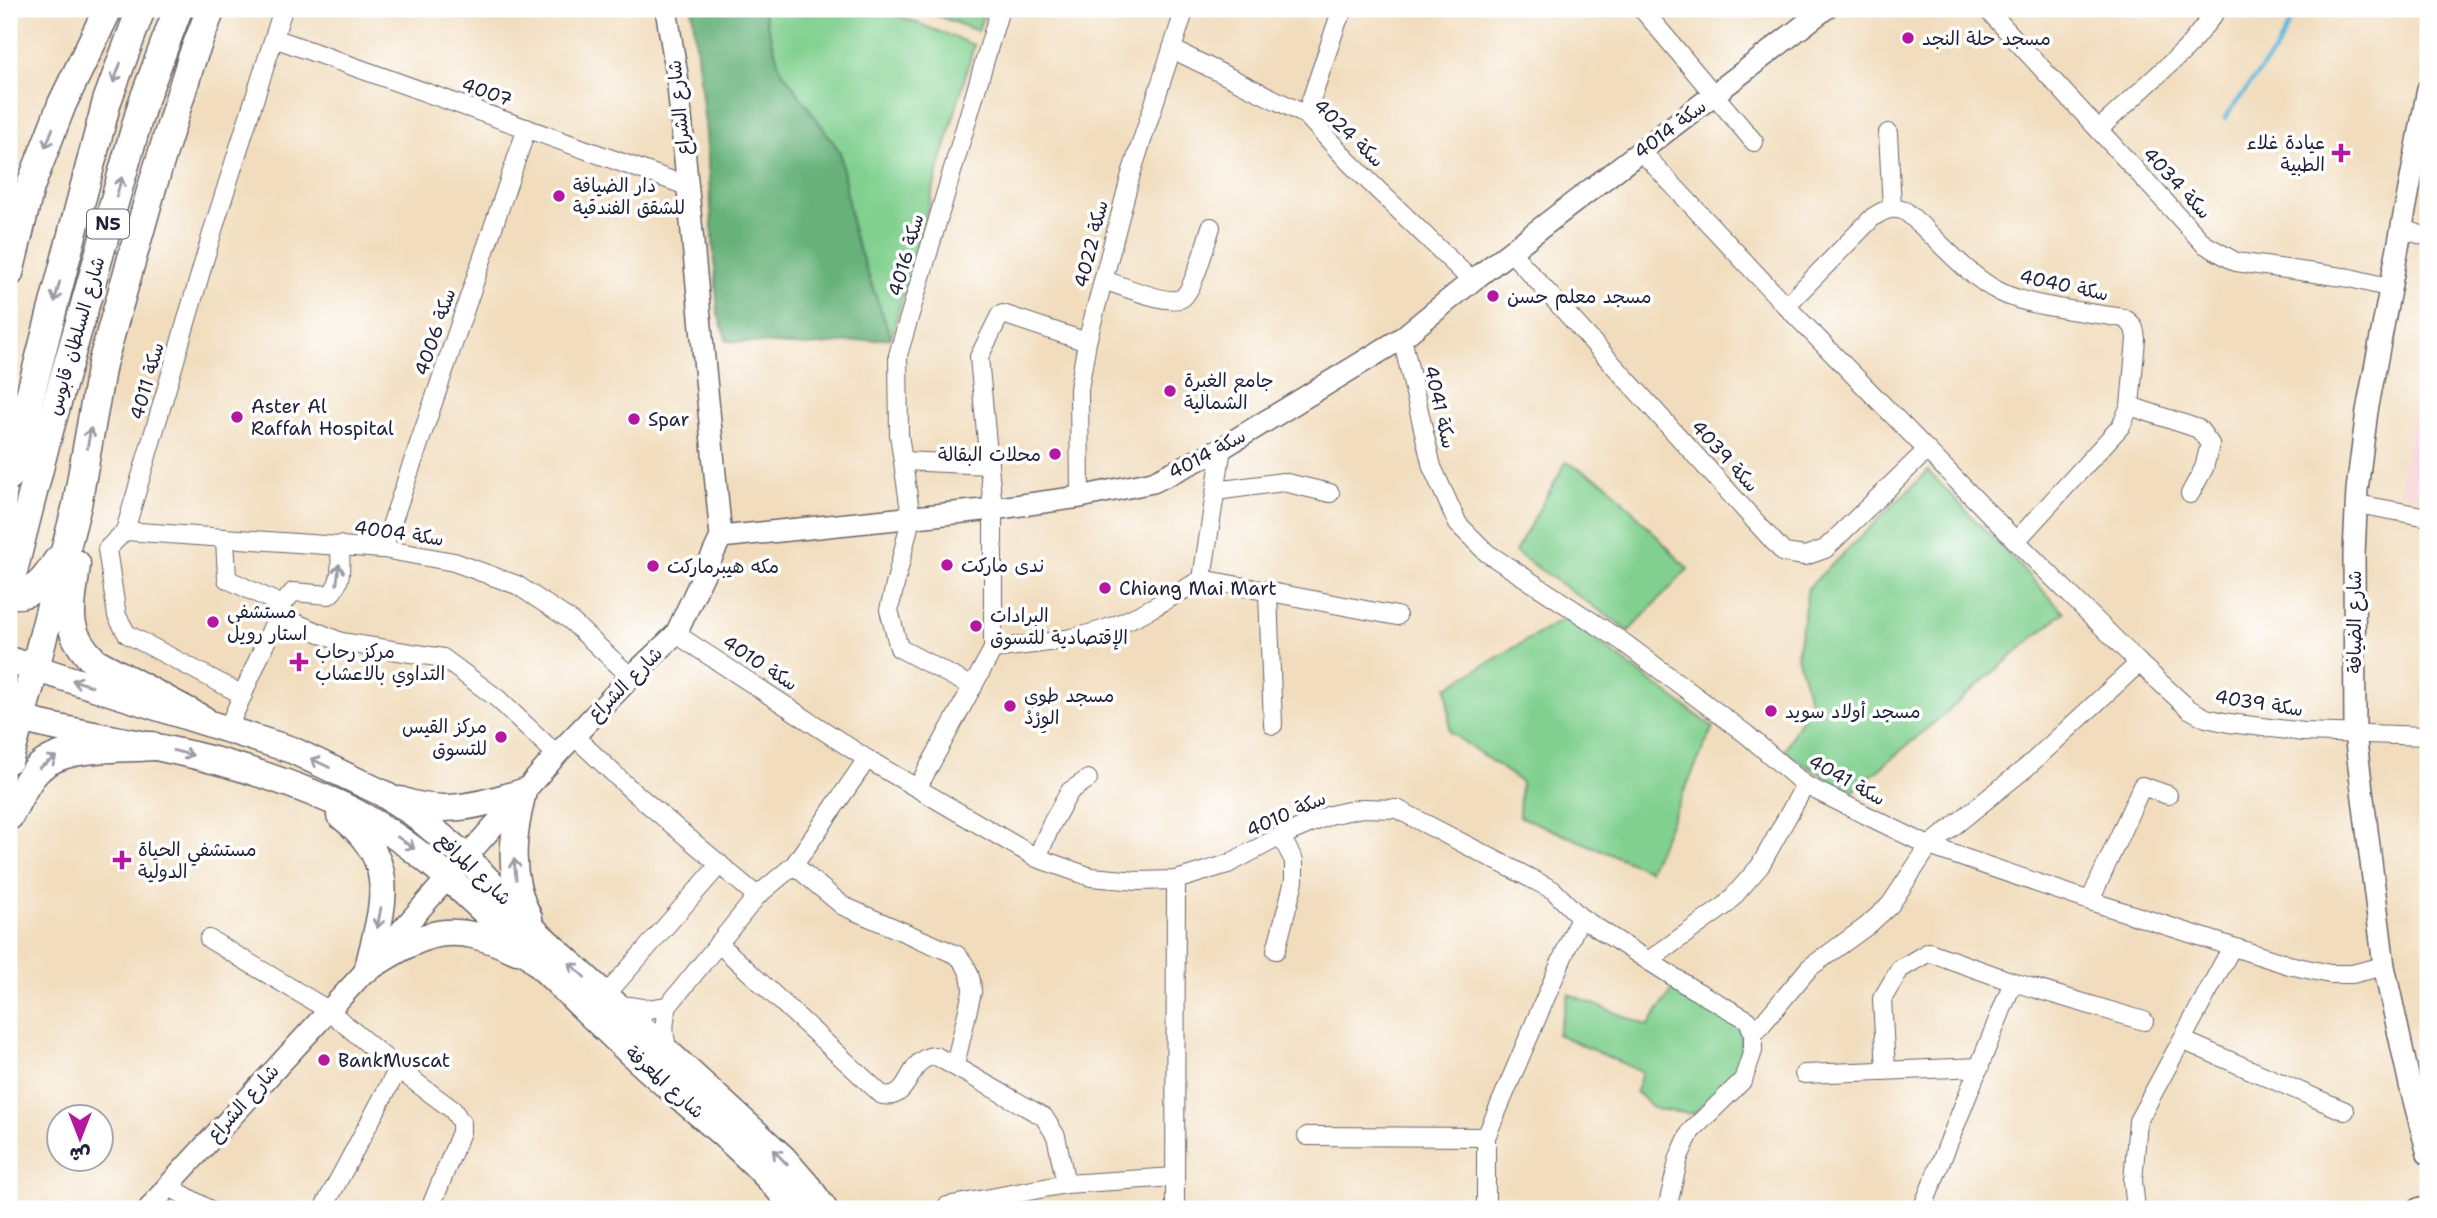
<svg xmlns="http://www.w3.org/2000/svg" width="2437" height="1218" font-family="'Shantell Sans','Playpen Sans Arabic',sans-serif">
  <rect width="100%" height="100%" fill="#fff"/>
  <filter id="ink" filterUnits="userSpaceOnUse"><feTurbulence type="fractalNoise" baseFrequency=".0143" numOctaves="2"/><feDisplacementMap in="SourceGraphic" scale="14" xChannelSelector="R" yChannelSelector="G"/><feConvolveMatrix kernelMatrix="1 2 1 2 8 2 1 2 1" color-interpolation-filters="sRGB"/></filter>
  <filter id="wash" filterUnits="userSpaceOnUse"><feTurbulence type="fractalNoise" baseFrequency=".00686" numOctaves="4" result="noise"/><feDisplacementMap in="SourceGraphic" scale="28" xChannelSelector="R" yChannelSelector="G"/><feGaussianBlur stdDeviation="1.57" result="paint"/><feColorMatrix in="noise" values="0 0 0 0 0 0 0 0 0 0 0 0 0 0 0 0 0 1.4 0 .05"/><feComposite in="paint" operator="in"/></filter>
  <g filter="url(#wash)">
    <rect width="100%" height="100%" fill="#f1ddbd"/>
    <!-- built -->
    <polygon fill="#f7cfd2" points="2428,339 2428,497 2399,491"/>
    <!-- green -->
    <g fill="#81d08f" stroke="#527965" stroke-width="2">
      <polygon points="736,9 881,9 974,45 891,338 853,233 840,152 780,68 763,12"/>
      <polygon points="919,9 985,9 978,31"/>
      <polygon points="1566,462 1606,483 1688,569 1629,631 1515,552"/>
      <polygon points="1928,471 2064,612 1851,793 1784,752 1810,701 1797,656 1808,588"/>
      <polygon points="1565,618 1713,727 1649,870 1519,816 1521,782 1450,732 1447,687"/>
      <path d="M1673 989 1739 1025C1748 1083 1728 1078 1693 1114L1655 1109 1636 1092 1642 1072 1557 1034 1569 994 1648 1026Z"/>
    </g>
    <!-- forest -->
    <polygon fill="#68b27a" stroke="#456a5a" stroke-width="2" points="692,9 763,11 780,68 840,152 853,233 891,338 809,346 727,341 718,314 706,133"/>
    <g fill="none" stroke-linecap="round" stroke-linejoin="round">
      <!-- stream -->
      <polyline stroke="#5db8db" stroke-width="4.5" points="2225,118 2277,48 2297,9"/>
    </g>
  </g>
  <g filter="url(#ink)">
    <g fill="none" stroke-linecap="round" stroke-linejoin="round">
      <defs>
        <g id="minor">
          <polyline points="1642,9 1754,142"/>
          <polyline points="1987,9 2204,244 2236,262 2350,278 2391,288"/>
          <polyline points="274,38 687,186"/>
          <polyline points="1172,49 1306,115 1349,162 1472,281"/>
          <polyline points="1306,115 1338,20 1345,9"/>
          <polyline points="2099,129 2186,49 2218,9"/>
          <polyline points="1888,133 1892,208"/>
          <polyline points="1641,151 1786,306 2016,541 2139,663 2189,709 2206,718 2229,723 2304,732 2428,736"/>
          <polyline points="2402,229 2428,237"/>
          <polyline points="1510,251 1784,553 1805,556 1825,549 1927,450"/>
          <path d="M1104 280C1119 285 1170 306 1182 298 1194 290 1206 242 1211 227"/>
          <path d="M1786 306 1873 217C1884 210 1892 206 1905 211 1937 237 1963 273 2000 292 2029 307 2089 312 2123 318 2133 323 2135 328 2136 339L2130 406 2121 426 2016 541"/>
          <polyline points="1402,338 1432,467 1458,524 1487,553 1623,642 1746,734 1805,785 1929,846 2090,901 2289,965 2330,974 2352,974 2384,966"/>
          <polyline points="2130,406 2199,429 2210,444 2204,468 2190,494"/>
          <polyline points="903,461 989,465"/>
          <polyline points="1216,491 1283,482 1330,493"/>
          <polyline points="1080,497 1079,389 1087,342 1131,174 1185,9"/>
          <polyline points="2357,504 2428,517"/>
          <polyline points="125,531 383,549 454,562 517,585 570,620 631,677"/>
          <polyline points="225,538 227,579 282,605"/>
          <polyline points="383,549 527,128"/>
          <polyline points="1202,579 1222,448"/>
          <polyline points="1268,593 1273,725"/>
          <polyline points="277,615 341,642 443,658 498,699 557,755"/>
          <polyline points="676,634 867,759 1037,858 1091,877 1138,881 1176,880 1228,864 1281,836 1330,815 1362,808 1397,809 1553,890 1580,917 1691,988 1748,1020 1753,1033 1753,1051 1743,1080 1691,1131 1679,1157 1667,1209"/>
          <polyline points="993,649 993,509 979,357 1000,315 1003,314 1087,342"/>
          <polyline points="973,687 899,648 889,610 911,518 899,434 898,355 1000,9"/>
          <polyline points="243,695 127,634 117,616 107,549 125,531 216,220 283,9"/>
          <path d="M228 728 282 605 293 592 329 595C344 583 340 563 340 545"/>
          <polyline points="574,736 629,788 757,896"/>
          <path d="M918 787 993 649C1032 644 1074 641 1111 627 1143 615 1173 596 1202 579L1397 616"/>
          <polyline points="1037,858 1052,823 1070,791 1088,779"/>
          <path d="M794 865 843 906 957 955C968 966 972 977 972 992L955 1065"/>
          <polyline points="2090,901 2142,786 2168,795"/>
          <polyline points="209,939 328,1010 398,1069 453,1110 461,1122 461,1132 430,1209"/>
          <path d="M718 943 882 1095C913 1101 906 1056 936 1056L1044 1117 1056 1136 1066 1184"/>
          <polyline points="1276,950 1294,881 1294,861 1281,836"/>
          <polyline points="1648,961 1726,905 1760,866 1805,785"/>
          <polyline points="605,996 720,864"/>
          <polyline points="616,1004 648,1009 668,1006"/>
          <polyline points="1753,1035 1809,968 1867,926 1890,905 1929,846 2027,767 2139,663"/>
          <polyline points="2182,1040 2345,1111"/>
          <path d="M669 1053C663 1035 663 1024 668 1006L757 896 794 865 867 759"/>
          <polyline points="1886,1070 1882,999 1900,969 1929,952 2013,982 2144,1021"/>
          <polyline points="1804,1074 1980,1067"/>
          <polyline points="1307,1136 1486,1137"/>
          <polyline points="168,1186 208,1209"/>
          <polyline points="947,1206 1066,1184 1175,1177"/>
          <polyline points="323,1209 398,1069"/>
          <polyline points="1175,1209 1176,880"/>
          <polyline points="1486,1209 1486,1137 1580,917"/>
          <polyline points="1922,1209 2013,982"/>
          <polyline points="2136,1209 2133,1181 2138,1121 2232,947"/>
        </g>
        <g id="tertiary">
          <polyline points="2428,89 2367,411 2357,490 2354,554 2355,734 2384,966 2410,1085 2428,1154"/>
          <polyline points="721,537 993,509 1080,497 1153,482 1222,448 1402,338 1472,281 1825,9"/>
          <polyline points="149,1209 168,1186 368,968 560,751 631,677 676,634 721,537 677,75 666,9"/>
          <polyline points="2418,1209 2428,1206"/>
        </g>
        <g id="primary">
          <polyline points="9,660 292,750 382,793 413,813 466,857 537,933 783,1158 809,1188 824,1209"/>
          <path d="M9 716C62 731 116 738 170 750 225 761 280 779 332 801 402 831 454 882 508 934 550 975 591 1016 634 1056 688 1107 749 1150 795 1209"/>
          <path d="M400 800C442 816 481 805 523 792 512 837 507 876 529 918"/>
          <path d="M340 815C401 862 383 904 368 968"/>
          <path d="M368 968C428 930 450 920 517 951"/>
        </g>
        <g id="trunk">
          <polyline points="9,273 30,187 62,104 108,9"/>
          <polyline points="9,476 107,101 141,9"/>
          <path d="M76 564C72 607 60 628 95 662L203 720"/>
          <polyline points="9,587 46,441 142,105 178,9"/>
          <path d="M9 594C34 597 46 579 58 560"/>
          <polyline points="9,759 35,668 77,505 102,364 153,184 192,58 211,9"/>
          <path d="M9 816C17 801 25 782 37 770 62 744 117 749 152 746"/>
        </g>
      </defs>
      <!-- minor casing -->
      <use href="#minor" stroke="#6a6368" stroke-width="20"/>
      <!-- tertiary casing -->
      <use href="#tertiary" stroke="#6a6368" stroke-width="24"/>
      <!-- primary casing -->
      <use href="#primary" stroke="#6a6368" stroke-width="29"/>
      <!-- trunk casing -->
      <use href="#trunk" stroke="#6a6368" stroke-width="31"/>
      <!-- minor -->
      <use href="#minor" stroke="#fff" stroke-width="18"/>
      <!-- tertiary -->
      <use href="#tertiary" stroke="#fff" stroke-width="21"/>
      <!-- primary -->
      <use href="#primary" stroke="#fff" stroke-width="26"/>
      <!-- trunk -->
      <use href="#trunk" stroke="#fff" stroke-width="28"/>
    </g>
    <!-- one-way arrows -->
    <defs><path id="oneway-shaft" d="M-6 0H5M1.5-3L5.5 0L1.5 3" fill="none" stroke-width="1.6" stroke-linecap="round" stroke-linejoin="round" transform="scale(1.75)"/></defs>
    <g stroke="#9c9ca7">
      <use href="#oneway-shaft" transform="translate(117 73) rotate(110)"/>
      <use href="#oneway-shaft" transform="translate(49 138) rotate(111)"/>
      <use href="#oneway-shaft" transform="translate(119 187) rotate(-74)"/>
      <use href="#oneway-shaft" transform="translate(57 292) rotate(105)"/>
      <use href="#oneway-shaft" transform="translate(89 438) rotate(-80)"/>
      <use href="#oneway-shaft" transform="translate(338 574) rotate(-83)"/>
      <use href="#oneway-shaft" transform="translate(82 683) rotate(-163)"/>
      <use href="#oneway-shaft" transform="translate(183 753) rotate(14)"/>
      <use href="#oneway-shaft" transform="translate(48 762) rotate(-33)"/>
      <use href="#oneway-shaft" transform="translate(320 763) rotate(-154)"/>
      <use href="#oneway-shaft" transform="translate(406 843) rotate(35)"/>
      <use href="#oneway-shaft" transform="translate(515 869) rotate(-96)"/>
      <use href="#oneway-shaft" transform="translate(379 918) rotate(101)"/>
      <use href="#oneway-shaft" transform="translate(577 970) rotate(-137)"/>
      <use href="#oneway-shaft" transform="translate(780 1157) rotate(-135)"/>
    </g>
  </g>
  <!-- markers -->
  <g fill="#b5179e" stroke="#fff" stroke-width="2.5">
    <circle cx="1908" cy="38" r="7"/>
    <path d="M2337.5 142.5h7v7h7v7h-7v7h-7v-7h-7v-7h7z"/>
    <circle cx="559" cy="196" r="7"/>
    <circle cx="1493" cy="296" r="7"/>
    <circle cx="1170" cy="391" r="7"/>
    <circle cx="237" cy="417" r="7"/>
    <circle cx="634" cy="419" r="7"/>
    <circle cx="1055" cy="454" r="7"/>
    <circle cx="947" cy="565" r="7"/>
    <circle cx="653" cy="566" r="7"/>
    <circle cx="1105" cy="588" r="7"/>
    <circle cx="213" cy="622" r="7"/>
    <circle cx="976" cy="626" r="7"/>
    <path d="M295.5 651.5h7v7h7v7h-7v7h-7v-7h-7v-7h7z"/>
    <circle cx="1010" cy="706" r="7"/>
    <circle cx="1771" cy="711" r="7"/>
    <circle cx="501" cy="737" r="7"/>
    <path d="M118.5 849.5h7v7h7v7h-7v7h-7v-7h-7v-7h7z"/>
    <circle cx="324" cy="1060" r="7"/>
  </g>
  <g text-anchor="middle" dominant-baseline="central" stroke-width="7" stroke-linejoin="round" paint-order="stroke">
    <!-- shield labels -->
    <rect fill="#fff" stroke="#646476" stroke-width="2" x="87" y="209.5" width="42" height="29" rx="5"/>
    <g font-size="18" font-weight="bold" fill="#22223b">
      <text x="108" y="224">N5</text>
    </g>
    <!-- poi labels -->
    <g font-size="19" fill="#22223b" stroke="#fff" text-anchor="start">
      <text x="1922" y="38">مسجد حلة النجد</text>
      <text x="2325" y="142" text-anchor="end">عيادة غلاء<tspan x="2325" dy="22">الطبية</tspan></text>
      <text x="573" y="185">دار الضيافة<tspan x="573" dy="22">للشقق الفندقية</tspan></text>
      <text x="1507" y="296">مسجد معلم حسن</text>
      <text x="1184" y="380">جامع الغبرة<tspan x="1184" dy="22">الشمالية</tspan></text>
      <text x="251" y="406">Aster Al<tspan x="251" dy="22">Raffah Hospital</tspan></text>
      <text x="648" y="419">Spar</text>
      <text x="1041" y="454" text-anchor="end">محلات البقالة</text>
      <text x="961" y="565">ندى ماركت</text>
      <text x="667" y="566">مكه هيبرماركت</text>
      <text x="1119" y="588">Chiang Mai Mart</text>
      <text x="227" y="611">مستشفى<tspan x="227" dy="22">استار رويل</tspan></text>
      <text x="990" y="615">البرادات<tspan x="990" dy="22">الإقتصادية للتسوق</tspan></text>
      <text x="315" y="651">مركز رحاب<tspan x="315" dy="22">التداوي بالاعشاب</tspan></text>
      <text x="1024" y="695">مسجد طوي<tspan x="1024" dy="22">الوِرْدْ</tspan></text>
      <text x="1785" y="711">مسجد أولاد سويد</text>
      <text x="487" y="726" text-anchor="end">مركز القيس<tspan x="487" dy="22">للتسوق</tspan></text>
      <text x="138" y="849">مستشفي الحياة<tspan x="138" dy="22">الدولية</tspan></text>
      <text x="338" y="1060">BankMuscat</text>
    </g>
    <!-- street labels -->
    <g font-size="19" fill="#22223b" stroke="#fff">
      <text transform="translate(487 92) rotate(19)">4007</text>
      <text transform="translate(679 108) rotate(-96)">شارع الشراع</text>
      <text transform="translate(1670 129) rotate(-37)">سكة 4014</text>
      <text transform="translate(1349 133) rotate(44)">سكة 4024</text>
      <text transform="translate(2177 183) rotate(47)">سكة 4034</text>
      <text transform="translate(1091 244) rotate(-76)">سكة 4022</text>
      <text transform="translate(906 255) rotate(-74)">سكة 4016</text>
      <text transform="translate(2064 285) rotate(12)">سكة 4040</text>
      <text transform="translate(435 332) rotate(-71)">سكة 4006</text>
      <text transform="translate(76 336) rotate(-74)">شارع السلطان قابوس</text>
      <text transform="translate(147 381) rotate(-74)">سكة 4011</text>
      <text transform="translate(1440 407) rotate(77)">سكة 4041</text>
      <text transform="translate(1207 454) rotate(-28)">سكة 4014</text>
      <text transform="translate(1725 456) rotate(48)">سكة 4039</text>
      <text transform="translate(399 533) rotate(8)">سكة 4004</text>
      <text transform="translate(2354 622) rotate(-90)">شارع الضيافة</text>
      <text transform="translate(760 663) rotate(33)">سكة 4010</text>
      <text transform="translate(625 684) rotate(-45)">شارع الشراع</text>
      <text transform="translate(2259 703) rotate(9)">سكة 4039</text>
      <text transform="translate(1847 780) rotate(29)">سكة 4041</text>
      <text transform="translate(1286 814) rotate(-24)">سكة 4010</text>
      <text transform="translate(474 869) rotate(44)">شارع المرافع</text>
      <text transform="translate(665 1082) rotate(42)">شارع المعرفة</text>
      <text transform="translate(243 1103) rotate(-48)">شارع الشراع</text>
    </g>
  </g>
  <!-- margin -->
  <rect width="2437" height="1218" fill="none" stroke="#fff" stroke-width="35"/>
  <!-- north arrow -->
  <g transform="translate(80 1138) rotate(180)"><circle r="33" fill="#ffffff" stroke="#a7a7b1" stroke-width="2"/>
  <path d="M0-5L12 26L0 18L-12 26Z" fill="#b5179e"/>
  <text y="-10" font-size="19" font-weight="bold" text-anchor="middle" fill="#22223b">ش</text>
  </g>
</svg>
